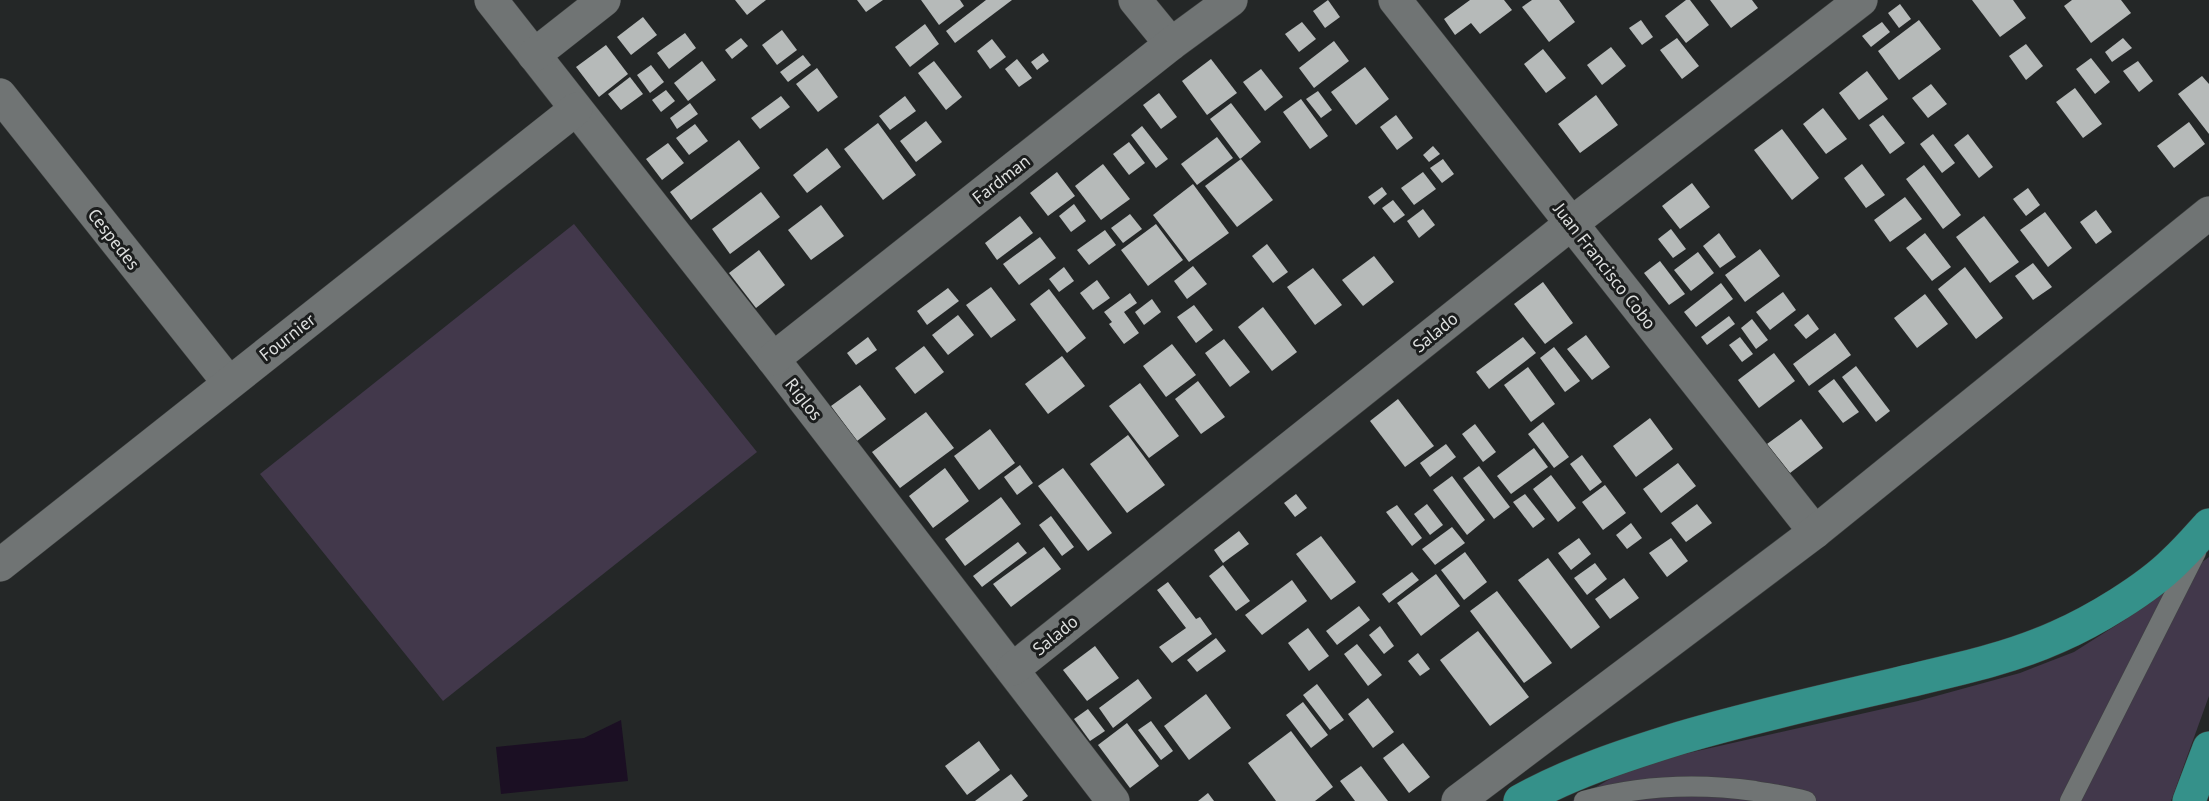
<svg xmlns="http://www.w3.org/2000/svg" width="2209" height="801" font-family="'PT Sans',sans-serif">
  <rect width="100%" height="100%" fill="#242727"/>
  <!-- green -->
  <g fill="#42384b">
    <polygon points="574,224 757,452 443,701 260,474"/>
    <polygon points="2209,557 2209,696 2171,801 1572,801 1629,768 1653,761 1918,701 2020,673 2074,652 2126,619"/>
  </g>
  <!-- water -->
  <polygon fill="#1b0f23" points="621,720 628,781 501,794 496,747 584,738"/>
  <!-- building -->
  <g fill="#b6bab9">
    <polygon points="735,0 766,0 747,15"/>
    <polygon points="857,0 883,0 866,12"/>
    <polygon points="921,0 960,0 964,6 939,25"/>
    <polygon points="986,0 1012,0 955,43 946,31"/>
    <polygon points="1328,0 1340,17 1325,28 1313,11"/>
    <polygon points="1470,0 1504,0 1512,10 1480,34 1471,23 1455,35 1444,19"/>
    <polygon points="1532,0 1559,0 1575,22 1549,42 1522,7"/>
    <polygon points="1686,0 1690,0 1709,25 1686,43 1665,16"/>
    <polygon points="1710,0 1752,0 1758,8 1731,28"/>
    <polygon points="1972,0 2013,0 2026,18 2000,37"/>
    <polygon points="2072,0 2121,0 2131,13 2091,43 2064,6"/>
    <polygon points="1900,4 1911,19 1899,28 1888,13"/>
    <polygon points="643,17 657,35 631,55 617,37"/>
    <polygon points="1641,20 1653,37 1642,45 1629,28"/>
    <polygon points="1919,20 1941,49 1899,80 1878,51"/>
    <polygon points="1302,22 1316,39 1299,52 1285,34"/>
    <polygon points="1882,22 1890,32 1871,47 1862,36"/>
    <polygon points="925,24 939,44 910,67 895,47"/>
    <polygon points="782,30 797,50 777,65 762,45"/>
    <polygon points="685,33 696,48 669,69 657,53"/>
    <polygon points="741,38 748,46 732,59 725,50"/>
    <polygon points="1677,38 1699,66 1682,79 1660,50"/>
    <polygon points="2123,38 2132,48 2112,62 2105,52"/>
    <polygon points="992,39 1006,57 990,69 977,51"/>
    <polygon points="1334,41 1349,61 1314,88 1299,68"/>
    <polygon points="2026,44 2043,66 2026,80 2009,56"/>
    <polygon points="606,45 628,74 599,97 576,67"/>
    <polygon points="1611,47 1626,66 1602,85 1587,65"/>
    <polygon points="1543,49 1566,78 1546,93 1524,64"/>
    <polygon points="1043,53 1049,61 1037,70 1031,62"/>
    <polygon points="803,55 811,65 788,82 780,72"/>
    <polygon points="2091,58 2110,82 2095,94 2076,69"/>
    <polygon points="1017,59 1032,78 1019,87 1005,69"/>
    <polygon points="1211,59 1237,93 1207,115 1182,81"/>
    <polygon points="702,61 716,80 688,101 674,83"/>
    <polygon points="934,61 962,97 946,110 918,73"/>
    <polygon points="2138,61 2153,81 2139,92 2123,71"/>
    <polygon points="651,65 664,82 650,93 637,75"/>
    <polygon points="1365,67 1389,99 1356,125 1331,92"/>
    <polygon points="817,68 838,97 818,112 796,84"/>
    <polygon points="1261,69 1283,97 1265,111 1243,82"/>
    <polygon points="1867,71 1888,99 1859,120 1839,93"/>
    <polygon points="2202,76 2209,84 2209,134 2178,94"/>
    <polygon points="630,77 643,94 621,110 608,94"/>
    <polygon points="1931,84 1947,104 1928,118 1912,98"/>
    <polygon points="2075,88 2102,124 2083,138 2056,102"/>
    <polygon points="666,90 675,101 661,112 652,100"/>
    <polygon points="1318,91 1332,110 1321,118 1306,99"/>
    <polygon points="1159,93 1177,117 1161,129 1143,105"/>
    <polygon points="1596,95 1618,125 1580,153 1558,124"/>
    <polygon points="781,96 790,107 760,129 751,118"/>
    <polygon points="905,96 916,111 890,130 879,116"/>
    <polygon points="1301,99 1328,136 1310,149 1283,112"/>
    <polygon points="690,103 698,114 677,129 670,118"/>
    <polygon points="1231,103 1261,142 1240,159 1210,119"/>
    <polygon points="1823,108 1847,139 1826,154 1803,124"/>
    <polygon points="1396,115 1413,138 1397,150 1380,127"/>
    <polygon points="1883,115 1905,143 1890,154 1869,125"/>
    <polygon points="926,121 942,142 916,162 900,141"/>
    <polygon points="2189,122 2205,144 2174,168 2157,146"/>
    <polygon points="878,123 916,175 883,200 844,149"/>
    <polygon points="695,124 708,141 689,155 676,138"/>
    <polygon points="1142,126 1168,159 1156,168 1131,135"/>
    <polygon points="1782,129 1819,178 1792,200 1754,150"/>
    <polygon points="1933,134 1955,163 1942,173 1920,144"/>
    <polygon points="1968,134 1993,167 1979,178 1954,145"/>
    <polygon points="1217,137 1233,158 1197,185 1181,164"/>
    <polygon points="739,140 760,168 691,220 670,192"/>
    <polygon points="1129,142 1145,163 1129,175 1113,154"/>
    <polygon points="668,143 684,163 662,180 646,159"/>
    <polygon points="1433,146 1440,154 1429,162 1423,155"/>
    <polygon points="827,148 841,167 807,193 793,175"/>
    <polygon points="1241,159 1273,200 1237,227 1205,186"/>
    <polygon points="1443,159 1454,174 1442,183 1430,168"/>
    <polygon points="1103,164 1130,199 1101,220 1075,186"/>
    <polygon points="1862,164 1885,195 1866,208 1844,178"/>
    <polygon points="1924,165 1961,215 1943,229 1906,179"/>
    <polygon points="1057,172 1075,196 1048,216 1030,193"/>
    <polygon points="1423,172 1436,189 1414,205 1401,188"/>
    <polygon points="1692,183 1710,207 1680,229 1662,206"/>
    <polygon points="1193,184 1229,233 1189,262 1153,215"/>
    <polygon points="1382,187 1387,194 1374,205 1368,197"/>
    <polygon points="2028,188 2040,205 2026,216 2013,199"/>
    <polygon points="761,192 780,217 730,254 712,229"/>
    <polygon points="1905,197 1922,219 1890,242 1874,220"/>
    <polygon points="1393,200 1405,215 1394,223 1382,208"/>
    <polygon points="1074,204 1086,221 1071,232 1059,216"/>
    <polygon points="821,205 844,236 811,260 788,230"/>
    <polygon points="1423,209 1435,225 1419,238 1407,221"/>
    <polygon points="2096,210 2112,232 2096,244 2080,222"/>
    <polygon points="2045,212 2072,248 2048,267 2020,230"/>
    <polygon points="1130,214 1142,229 1123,243 1111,228"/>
    <polygon points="1020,216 1033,233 997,260 985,243"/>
    <polygon points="1984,216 2019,262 1990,283 1956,237"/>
    <polygon points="1156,224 1183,260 1148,286 1121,250"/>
    <polygon points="1671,229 1686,249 1673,258 1658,239"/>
    <polygon points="1105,230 1116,245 1089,265 1077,250"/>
    <polygon points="1719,233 1736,257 1720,268 1703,246"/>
    <polygon points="1925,233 1951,267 1932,281 1906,248"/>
    <polygon points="1040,237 1056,258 1019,285 1003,264"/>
    <polygon points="1267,244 1288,272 1273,283 1252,256"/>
    <polygon points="1760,249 1780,276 1745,302 1725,275"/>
    <polygon points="759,250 785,285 756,308 729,273"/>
    <polygon points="1698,252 1714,273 1691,291 1674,270"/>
    <polygon points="1374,256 1394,282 1363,306 1342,280"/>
    <polygon points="1660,261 1685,294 1669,305 1644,273"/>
    <polygon points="2033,263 2052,287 2033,300 2015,276"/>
    <polygon points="1193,266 1207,284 1187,299 1174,281"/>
    <polygon points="1064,267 1074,281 1059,292 1049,279"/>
    <polygon points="1965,267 2003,318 1976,339 1938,289"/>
    <polygon points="1313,268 1342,305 1315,325 1287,287"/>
    <polygon points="1097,280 1110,298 1093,310 1080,293"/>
    <polygon points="1543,282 1573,323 1545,344 1514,304"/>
    <polygon points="1721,283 1733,299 1696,327 1684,312"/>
    <polygon points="991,287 1016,320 991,338 966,305"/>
    <polygon points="948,288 959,301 927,325 917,311"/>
    <polygon points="1049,289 1086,338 1067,353 1030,304"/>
    <polygon points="1783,292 1796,310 1770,330 1756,312"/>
    <polygon points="1130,293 1137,303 1124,312 1139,333 1124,344 1109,324 1112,322 1104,312"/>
    <polygon points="1925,294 1948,324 1917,348 1894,318"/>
    <polygon points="1152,299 1161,312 1144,325 1135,312"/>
    <polygon points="1194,305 1213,330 1196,343 1177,317"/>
    <polygon points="1263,307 1297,352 1272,371 1238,327"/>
    <polygon points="1808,314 1819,329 1806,339 1794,325"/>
    <polygon points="958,315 974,335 948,355 932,335"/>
    <polygon points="1729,316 1735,324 1707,345 1701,337"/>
    <polygon points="1752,319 1768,340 1756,349 1741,328"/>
    <polygon points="1835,333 1851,355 1809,386 1793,364"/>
    <polygon points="1586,335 1610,367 1592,380 1567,349"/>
    <polygon points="868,337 877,350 856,365 847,353"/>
    <polygon points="1523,337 1536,353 1489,389 1476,372"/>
    <polygon points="1740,337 1753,354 1742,362 1729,345"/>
    <polygon points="1224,339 1250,372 1230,387 1205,353"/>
    <polygon points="1172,344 1196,375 1166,397 1143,366"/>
    <polygon points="924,346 944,372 915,394 895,368"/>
    <polygon points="1554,347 1580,381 1565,392 1540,358"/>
    <polygon points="1774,353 1795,381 1759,408 1738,380"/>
    <polygon points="1062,356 1085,386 1048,414 1025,384"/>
    <polygon points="1856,366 1890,411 1876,422 1842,377"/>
    <polygon points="1528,367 1555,404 1531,422 1504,385"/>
    <polygon points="1834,379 1859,412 1843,423 1818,391"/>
    <polygon points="1198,381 1225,417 1201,434 1175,399"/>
    <polygon points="1140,383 1179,436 1149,458 1109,406"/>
    <polygon points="860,385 886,419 857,441 831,406"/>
    <polygon points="1398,399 1434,446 1405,467 1370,421"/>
    <polygon points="926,412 954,448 900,488 872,452"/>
    <polygon points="1650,418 1673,449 1636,477 1613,446"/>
    <polygon points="1801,419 1823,448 1790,473 1767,444"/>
    <polygon points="1543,422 1569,457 1554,468 1528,434"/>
    <polygon points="1475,424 1496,452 1483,462 1462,434"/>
    <polygon points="990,429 1015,463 979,490 954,456"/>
    <polygon points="1128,435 1165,485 1127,513 1090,464"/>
    <polygon points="1446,444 1456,457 1430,477 1420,463"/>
    <polygon points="1534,448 1548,467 1511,494 1497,476"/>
    <polygon points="1582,455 1602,482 1590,491 1570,464"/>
    <polygon points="1678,463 1696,486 1661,513 1643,489"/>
    <polygon points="1020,465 1033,483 1017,495 1004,477"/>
    <polygon points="1479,466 1510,507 1494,519 1463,478"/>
    <polygon points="945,468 969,501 933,528 909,496"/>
    <polygon points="1063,468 1112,533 1088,551 1038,486"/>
    <polygon points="1551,475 1576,508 1558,522 1533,489"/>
    <polygon points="1452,476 1485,520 1467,535 1433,490"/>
    <polygon points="1605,485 1626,513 1603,530 1582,502"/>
    <polygon points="1296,494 1307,508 1295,517 1284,503"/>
    <polygon points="1525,494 1545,519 1533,528 1513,502"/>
    <polygon points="1001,497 1021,524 965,566 945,539"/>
    <polygon points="1427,504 1443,525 1430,535 1414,514"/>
    <polygon points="1697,504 1712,523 1686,542 1671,523"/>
    <polygon points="1397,505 1422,538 1412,546 1386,512"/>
    <polygon points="1051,516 1074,547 1062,556 1039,525"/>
    <polygon points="1631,523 1642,538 1627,549 1616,535"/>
    <polygon points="1452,527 1465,543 1435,565 1422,549"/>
    <polygon points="1239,531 1249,544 1223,563 1214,550"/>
    <polygon points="1321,536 1356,582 1331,600 1296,554"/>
    <polygon points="1579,538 1591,554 1571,570 1558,553"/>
    <polygon points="1671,538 1688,561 1667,577 1649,553"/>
    <polygon points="1018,542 1027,553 982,587 973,576"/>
    <polygon points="1044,547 1061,569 1011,607 993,584"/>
    <polygon points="1465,552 1487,582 1464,600 1441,570"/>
    <polygon points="1548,558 1600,627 1571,649 1518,580"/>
    <polygon points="1595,563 1607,579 1587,595 1574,578"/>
    <polygon points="1223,565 1250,601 1236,611 1209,576"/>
    <polygon points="1412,572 1419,580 1389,603 1382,594"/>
    <polygon points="1436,574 1460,606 1421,636 1397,603"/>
    <polygon points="1624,578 1639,598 1610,619 1595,599"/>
    <polygon points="1292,580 1307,601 1262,635 1245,615"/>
    <polygon points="1168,582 1196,619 1200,617 1212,634 1172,663 1159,647 1186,628 1157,590"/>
    <polygon points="1497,591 1552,663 1524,683 1470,611"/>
    <polygon points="1359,606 1370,620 1337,645 1326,631"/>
    <polygon points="1380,626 1394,646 1384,654 1369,635"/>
    <polygon points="1308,628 1329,656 1309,671 1288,643"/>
    <polygon points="1478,631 1529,697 1490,726 1440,660"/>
    <polygon points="1216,638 1226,651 1197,672 1187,660"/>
    <polygon points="1357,644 1382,675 1368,686 1344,654"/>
    <polygon points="1095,646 1119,678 1087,701 1063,670"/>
    <polygon points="1418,653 1430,669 1420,676 1408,661"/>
    <polygon points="1138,679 1152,698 1113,728 1099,708"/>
    <polygon points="1317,684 1344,720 1330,730 1303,695"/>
    <polygon points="1206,694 1231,728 1189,760 1164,726"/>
    <polygon points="1368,698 1394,732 1373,748 1348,714"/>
    <polygon points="1303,702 1328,735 1311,748 1286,715"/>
    <polygon points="1088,709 1105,731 1090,741 1074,719"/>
    <polygon points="1151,721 1173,751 1161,760 1138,730"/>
    <polygon points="1127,723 1159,766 1130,788 1098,745"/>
    <polygon points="1291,731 1333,787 1315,801 1276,801 1248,763"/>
    <polygon points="979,741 1000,770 967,795 945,766"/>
    <polygon points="1403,743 1430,777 1409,793 1383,758"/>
    <polygon points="1361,766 1388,801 1355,801 1340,781"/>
    <polygon points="1011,774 1028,796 1022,801 975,801"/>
    <polygon points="1208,793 1214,801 1198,801"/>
  </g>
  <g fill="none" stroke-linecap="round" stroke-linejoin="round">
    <defs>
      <g id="lane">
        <path d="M1584 801C1641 785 1697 783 1755 791 1772 794 1789 796 1806 801"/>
        <polyline points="2070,801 2196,552"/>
      </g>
      <g id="street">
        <polyline points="491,0 773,359 1113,801"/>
        <polyline points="1135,0 1171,44"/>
        <polyline points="1395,0 1815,532"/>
        <polyline points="534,55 604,0"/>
        <polyline points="0,95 229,383"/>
        <polyline points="773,359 1171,44 1231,0"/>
        <polyline points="0,565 576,109"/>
        <polyline points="1013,669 1572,223 1861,0"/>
        <polyline points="1458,801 1815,532 2209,213"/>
      </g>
      <g id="highway">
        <path d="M1520 801C1570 773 1625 755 1680 738 1751 717 1823 701 1896 684 1950 671 2006 660 2057 637 2094 621 2147 589 2175 561 2187 550 2198 537 2209 525"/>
        <polyline points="2189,801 2209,748"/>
      </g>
    </defs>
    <!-- lane casing -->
    <use href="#lane" stroke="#3f4241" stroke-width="21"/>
    <!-- street casing -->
    <use href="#street" stroke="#3f4241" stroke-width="34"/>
    <!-- highway casing -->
    <use href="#highway" stroke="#3f4241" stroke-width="34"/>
    <!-- lane -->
    <use href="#lane" stroke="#707474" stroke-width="20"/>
    <!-- street -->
    <use href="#street" stroke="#707474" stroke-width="33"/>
    <!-- highway -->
    <use href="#highway" stroke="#35918a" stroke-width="33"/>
  </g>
  <g text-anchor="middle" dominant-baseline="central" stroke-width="6" stroke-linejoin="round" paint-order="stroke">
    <!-- street labels -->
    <g font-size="18" fill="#dddfde" stroke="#1b1d1d">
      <text transform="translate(1001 179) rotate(-38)">Fardman</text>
      <text transform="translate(114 239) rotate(52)">Cespedes</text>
      <text transform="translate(1605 266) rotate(52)">Juan Francisco Cobo</text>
      <text transform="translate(1435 332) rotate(-39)">Salado</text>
      <text transform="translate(287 337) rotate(-38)">Fournier</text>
      <text transform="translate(804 399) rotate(52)">Riglos</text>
      <text transform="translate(1055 635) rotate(-39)">Salado</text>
    </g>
  </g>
</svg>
